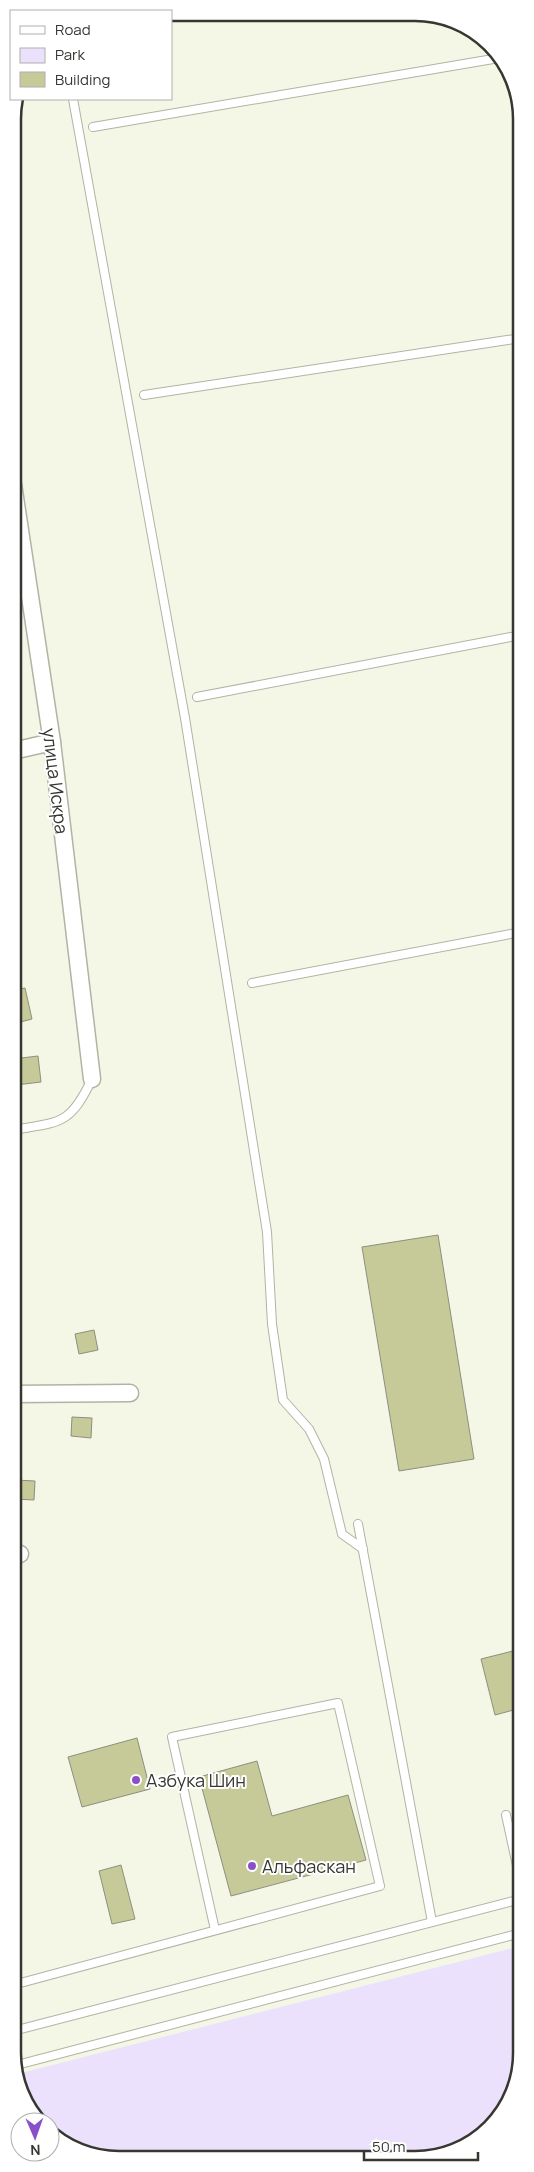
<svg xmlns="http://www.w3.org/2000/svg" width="534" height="2172" font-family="Manrope,sans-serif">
  <rect width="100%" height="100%" fill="#f4f6e6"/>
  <!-- green -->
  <polygon fill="#ece1fd" points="521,1946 521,2059 495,2123 462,2148 429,2159 98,2157 50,2131 50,2122 41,2122 17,2074"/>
  <!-- building -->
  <g fill="#c5ca98" stroke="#8d8f80">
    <polygon points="25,988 32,1019 13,1024 13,990"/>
    <polygon points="38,1056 41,1082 16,1085 13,1059"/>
    <polygon points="438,1235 474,1459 399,1471 362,1247"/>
    <polygon points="94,1330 98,1350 79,1354 75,1334"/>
    <polygon points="72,1417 92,1418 91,1438 71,1436"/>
    <polygon points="15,1480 35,1481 34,1500 14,1499"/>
    <polygon points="521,1649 521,1708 495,1715 481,1659"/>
    <polygon points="137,1738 150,1789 82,1807 68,1757"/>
    <polygon points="257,1761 272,1816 348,1795 366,1860 231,1896 199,1777"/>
    <polygon points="121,1865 135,1919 112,1924 99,1871"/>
  </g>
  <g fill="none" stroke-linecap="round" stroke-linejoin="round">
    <defs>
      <g id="lane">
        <polyline points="73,99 185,718 267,1232 272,1324 283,1400 309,1429 324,1459 342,1534 363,1549"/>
        <polyline points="93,127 499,58"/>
        <polyline points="144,395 521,338"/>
        <polyline points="197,697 521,635"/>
        <polyline points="252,983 521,932"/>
        <path d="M13 1130C61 1122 70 1125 92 1079"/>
        <polyline points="358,1524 432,1922"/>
        <polyline points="506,1815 521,1884"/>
        <polyline points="13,1985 380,1886 338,1703 172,1737 215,1930"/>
        <polyline points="13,2031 521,1899"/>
        <polyline points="13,2066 521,1933"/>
      </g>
      <g id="street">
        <polyline points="13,484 52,742 92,1079"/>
        <polyline points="13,751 52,742"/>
        <polyline points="13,1394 130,1393"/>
        <polyline points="13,1552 20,1554"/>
      </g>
    </defs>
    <!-- lane casing -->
    <use href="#lane" stroke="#b1b4a4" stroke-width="10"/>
    <!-- street casing -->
    <use href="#street" stroke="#b1b4a4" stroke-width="19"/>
    <!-- lane -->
    <use href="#lane" stroke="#fff" stroke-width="8"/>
    <!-- street -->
    <use href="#street" stroke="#fff" stroke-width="16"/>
  </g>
  <!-- markers -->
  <g fill="#8a50c7" stroke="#fff" stroke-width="2">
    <circle cx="136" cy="1780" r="5"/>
    <circle cx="252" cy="1866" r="5"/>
  </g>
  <g text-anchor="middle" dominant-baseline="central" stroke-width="4" stroke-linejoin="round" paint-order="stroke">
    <!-- street labels -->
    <g font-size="18" fill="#363731" stroke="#fff">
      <text transform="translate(56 781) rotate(83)">улица Искра</text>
    </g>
    <!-- poi labels -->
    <g font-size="18" fill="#363731" stroke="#fff" text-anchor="start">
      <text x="146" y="1780">Азбука Шин</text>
      <text x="262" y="1866">Альфаскан</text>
    </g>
  </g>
  <!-- crop -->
  <path d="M0 0H534V2172H0ZM119 21H415A98 98 0 0 1 513 119V2053A98 98 0 0 1 415 2151H119A98 98 0 0 1 21 2053V119A98 98 0 0 1 119 21Z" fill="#fff" fill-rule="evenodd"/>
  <path fill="none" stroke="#363731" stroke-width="2.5" d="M119 21H415A98 98 0 0 1 513 119V2053A98 98 0 0 1 415 2151H119A98 98 0 0 1 21 2053V119A98 98 0 0 1 119 21Z"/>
  <!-- legend -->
  <rect x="10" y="10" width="162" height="90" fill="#ffffff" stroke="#afafad"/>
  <rect x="20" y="26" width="25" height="8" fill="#ffffff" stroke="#afafad"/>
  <text x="55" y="35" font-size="15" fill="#363731">Road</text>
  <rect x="20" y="48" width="25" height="15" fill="#ece1fd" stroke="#afafad"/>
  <text x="55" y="60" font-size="15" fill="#363731">Park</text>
  <rect x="20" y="72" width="25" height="15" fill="#c5ca98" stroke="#afafad"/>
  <text x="55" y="85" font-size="15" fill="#363731">Building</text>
  <!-- north arrow -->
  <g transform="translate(35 2137) rotate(178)"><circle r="24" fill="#ffffff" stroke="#afafad"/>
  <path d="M0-4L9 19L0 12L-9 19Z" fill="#8a50c7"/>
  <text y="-8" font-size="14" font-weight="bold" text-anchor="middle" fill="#363731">N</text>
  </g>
  <!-- scale -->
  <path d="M364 2152v8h114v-8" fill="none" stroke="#363731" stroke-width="2.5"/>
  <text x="372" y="2152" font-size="15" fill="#363731" stroke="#ffffff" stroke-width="4" paint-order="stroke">50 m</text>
</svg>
